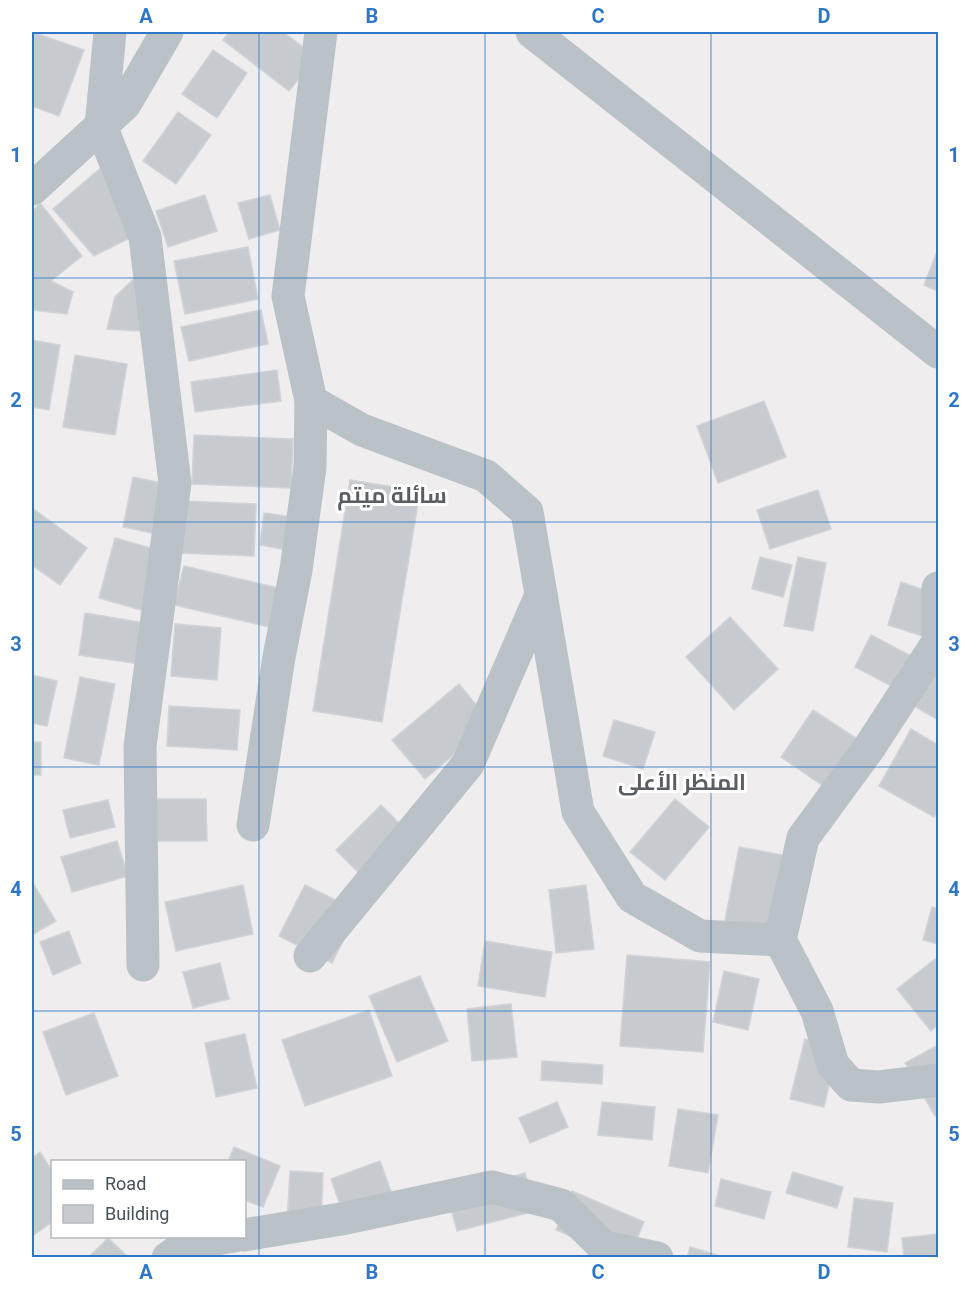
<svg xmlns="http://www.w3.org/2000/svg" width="970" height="1289" font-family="Roboto,Cairo,sans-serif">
  <rect width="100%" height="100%" fill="#efeded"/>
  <!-- building -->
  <g fill="#c7cacf" stroke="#d1d3d8" stroke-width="1.5">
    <polygon points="32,32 84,50 59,116 32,106"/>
    <polygon points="229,32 283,32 316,57 289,91 223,40"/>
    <polygon points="213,50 247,73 217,118 182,94"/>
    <polygon points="178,112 211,135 176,184 143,161"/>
    <polygon points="103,166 132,237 94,256 53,209"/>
    <polygon points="205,195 217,231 168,247 156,211"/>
    <polygon points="270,195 280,230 249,239 238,203"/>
    <polygon points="40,203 82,256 51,281 73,292 67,314 32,310 32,212"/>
    <polygon points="248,247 258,299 185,314 174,261"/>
    <polygon points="938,249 938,291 924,285"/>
    <polygon points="150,263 156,332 107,329 115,297"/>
    <polygon points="261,310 268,344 189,361 181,327"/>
    <polygon points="32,340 60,345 49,410 32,407"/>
    <polygon points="75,355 127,364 115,435 63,427"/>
    <polygon points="277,370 281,401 195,412 191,382"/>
    <polygon points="764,401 786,457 718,483 697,426"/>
    <polygon points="194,435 293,439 291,488 192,484"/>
    <polygon points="133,477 172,485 162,535 123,527"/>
    <polygon points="350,480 420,491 382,722 313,711"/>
    <polygon points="818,490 831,529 770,549 757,510"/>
    <polygon points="182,501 256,504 254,556 179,553"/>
    <polygon points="32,508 87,548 60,585 32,565"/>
    <polygon points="264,513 292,517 288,550 260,545"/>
    <polygon points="115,538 165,552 148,612 99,598"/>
    <polygon points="760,557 792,565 783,597 752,589"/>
    <polygon points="798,557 826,563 813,631 784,626"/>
    <polygon points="184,566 283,589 274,628 174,605"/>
    <polygon points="901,582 938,595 929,638 888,625"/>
    <polygon points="85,613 146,623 139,664 79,655"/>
    <polygon points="730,617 778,669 734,710 686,657"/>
    <polygon points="175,624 221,628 217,680 171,676"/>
    <polygon points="871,635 913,657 897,689 855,667"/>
    <polygon points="938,637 938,720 902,699"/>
    <polygon points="32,675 57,681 47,726 32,723"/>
    <polygon points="80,677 115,684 99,765 64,758"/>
    <polygon points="459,684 491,723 425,779 392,740"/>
    <polygon points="169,706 240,710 237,750 167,746"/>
    <polygon points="813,710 865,744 832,792 781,757"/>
    <polygon points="614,720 655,732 643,769 603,756"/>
    <polygon points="911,729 938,745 938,810 934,817 879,786"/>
    <rect x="32" y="742" width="9" height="33"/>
    <polygon points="156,799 206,799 207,841 157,841"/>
    <polygon points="675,799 709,827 665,880 630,852"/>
    <polygon points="108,800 115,827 70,838 63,810"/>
    <polygon points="381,805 413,837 368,882 336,850"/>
    <polygon points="117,841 128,876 72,892 61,857"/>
    <polygon points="739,847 794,857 781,931 725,921"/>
    <polygon points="32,882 56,921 32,935"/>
    <polygon points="243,885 253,934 176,951 165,902"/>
    <polygon points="305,885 358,911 332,963 279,936"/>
    <polygon points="586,885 594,949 556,953 549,890"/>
    <polygon points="932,907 938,909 938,944 923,940"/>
    <polygon points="69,931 81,963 53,975 40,942"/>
    <polygon points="485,941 552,952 545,997 478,986"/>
    <polygon points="627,955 710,962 703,1052 620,1046"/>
    <polygon points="935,959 938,963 938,1025 931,1031 897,989"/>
    <polygon points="220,963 229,999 193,1008 183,972"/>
    <polygon points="724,971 759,979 748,1030 713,1022"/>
    <polygon points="420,976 448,1041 397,1062 369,996"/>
    <polygon points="511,1004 517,1057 472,1061 467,1009"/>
    <polygon points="369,1010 392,1076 305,1106 282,1040"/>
    <polygon points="94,1013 118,1076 66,1095 43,1032"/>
    <polygon points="245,1034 257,1088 216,1097 205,1043"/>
    <polygon points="805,1039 838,1047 824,1107 790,1099"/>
    <polygon points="938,1045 938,1114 935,1116 905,1063"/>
    <polygon points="542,1061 603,1065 602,1084 541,1080"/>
    <polygon points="557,1102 568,1127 530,1143 519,1118"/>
    <polygon points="602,1102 655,1107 652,1140 598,1135"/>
    <polygon points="678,1109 718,1115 708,1173 669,1166"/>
    <polygon points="234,1147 280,1166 263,1207 244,1200 244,1162 228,1162"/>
    <polygon points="40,1152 52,1171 52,1222 32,1236 32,1158"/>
    <polygon points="380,1161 400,1216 350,1233 331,1179"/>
    <polygon points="290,1171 323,1173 321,1224 287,1223"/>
    <polygon points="793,1172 843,1187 837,1208 786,1193"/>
    <polygon points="525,1173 536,1211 457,1231 447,1194"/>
    <polygon points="721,1179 771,1192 764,1219 715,1206"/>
    <polygon points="572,1191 644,1222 629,1258 622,1258 556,1230"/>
    <polygon points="854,1198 893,1203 887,1252 848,1247"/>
    <polygon points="938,1234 938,1258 904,1258 902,1238"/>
    <polygon points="108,1238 129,1258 88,1258"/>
    <polygon points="690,1247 727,1258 687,1258"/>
  </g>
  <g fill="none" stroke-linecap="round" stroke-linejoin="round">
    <!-- minor -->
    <g stroke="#bac2c8" stroke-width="33">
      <polyline points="110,32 101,126 145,237 175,483 140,746 143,965"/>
      <polyline points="321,32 288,296 311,401 362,430 486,476 527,512 578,812 632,897 700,936 780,940"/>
      <polyline points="532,32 938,352"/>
      <polyline points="32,189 125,104 167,32"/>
      <polyline points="938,588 938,642 869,748 803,838 780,940 817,1011 833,1065 851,1085 879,1087 938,1080"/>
      <polyline points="253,825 279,657 296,570 310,467 311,401"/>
      <polyline points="310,956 468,764 541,595"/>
      <polyline points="244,1235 341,1219 492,1187 561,1205 604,1247 657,1258"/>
      <polyline points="168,1258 188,1244 234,1236"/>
    </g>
  </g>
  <!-- grid -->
  <path fill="none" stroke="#2e77c8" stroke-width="1.5" stroke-opacity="0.55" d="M259 32V1258M485 32V1258M711 32V1258M32 278H938M32 522H938M32 767H938M32 1011H938"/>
  <g text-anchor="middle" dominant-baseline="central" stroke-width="6" stroke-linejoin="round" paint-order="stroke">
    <!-- district labels -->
    <g font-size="22" font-weight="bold" fill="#5a5d61" stroke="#fff">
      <text x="392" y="495">سائلة ميتم</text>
      <text x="682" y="782">المنظر الأعلى</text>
    </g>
  </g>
  <!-- border -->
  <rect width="970" height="1289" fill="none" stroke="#ffffff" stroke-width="66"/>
  <!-- legend -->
  <rect x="51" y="1160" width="195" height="78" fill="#ffffff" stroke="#b5b9bc" stroke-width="1.5"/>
  <rect x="63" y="1180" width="30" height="9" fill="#bac2c8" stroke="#b5b9bc" stroke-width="1.5"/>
  <text x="105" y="1190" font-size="18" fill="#475158">Road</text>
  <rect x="63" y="1205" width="30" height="18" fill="#c7cacf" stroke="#b5b9bc" stroke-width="1.5"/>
  <text x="105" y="1220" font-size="18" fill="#475158">Building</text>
  <rect x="33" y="33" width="904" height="1223" fill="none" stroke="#2e77c8" stroke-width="2"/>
  <g font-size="20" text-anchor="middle" font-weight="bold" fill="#2e77c8">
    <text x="146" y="23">A</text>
    <text x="372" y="23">B</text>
    <text x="598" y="23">C</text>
    <text x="824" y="23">D</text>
    <text x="16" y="162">1</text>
    <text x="954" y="162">1</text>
    <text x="16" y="407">2</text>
    <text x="954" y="407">2</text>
    <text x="16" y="651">3</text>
    <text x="954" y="651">3</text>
    <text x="16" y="896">4</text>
    <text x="954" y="896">4</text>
    <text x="16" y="1141">5</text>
    <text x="954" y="1141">5</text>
    <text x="146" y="1279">A</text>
    <text x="372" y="1279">B</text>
    <text x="598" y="1279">C</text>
    <text x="824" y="1279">D</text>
  </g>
</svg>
